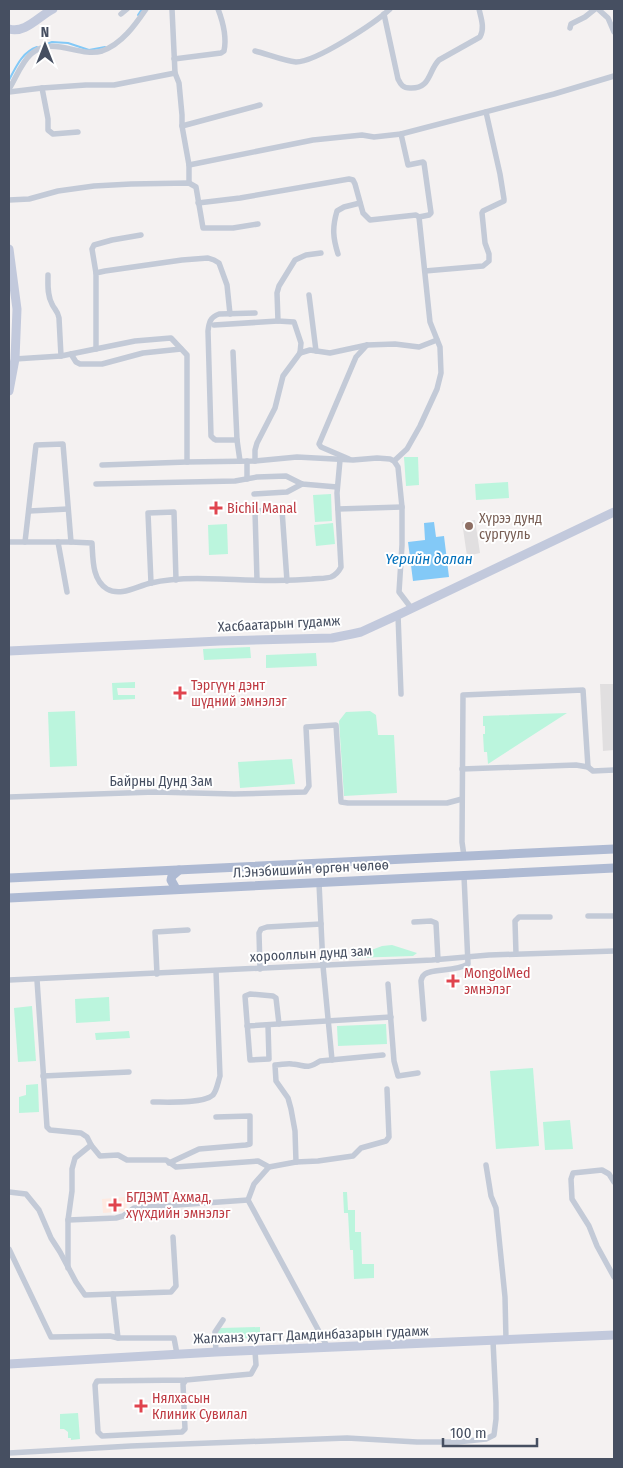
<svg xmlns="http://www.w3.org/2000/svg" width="623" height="1468" font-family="'Fira Sans Condensed',sans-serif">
  <rect width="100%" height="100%" fill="#f4f1f1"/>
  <!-- education -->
  <g fill="#e1dfe0">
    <polygon points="475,520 480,553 467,556 462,522"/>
    <polygon points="600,684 614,684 614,750 603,751"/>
  </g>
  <!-- medical -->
  <polygon fill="#fee9e0" points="126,1197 127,1211 103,1213 102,1199"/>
  <!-- green -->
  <g fill="#bbf5dd">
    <polygon points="404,457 418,457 419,485 406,486"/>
    <polygon points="508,482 509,498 476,500 475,484"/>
    <polygon points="331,494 332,521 315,522 313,495"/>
    <polygon points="333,523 335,544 316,546 314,525"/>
    <polygon points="227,524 228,554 209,555 208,525"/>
    <polygon points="250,647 251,658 204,660 203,649"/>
    <polygon points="316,653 317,666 266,668 266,655"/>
    <polygon points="135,682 135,688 117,688 118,695 135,695 135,699 113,700 112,683"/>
    <polygon points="75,711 77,766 50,767 48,712"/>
    <polygon points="370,711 376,715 378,735 394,735 397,793 344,796 339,721 346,712"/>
    <polygon points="567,713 488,764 487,752 484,752 483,734 485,734 485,726 483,726 483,716"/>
    <polygon points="292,759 295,784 240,788 238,762"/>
    <polygon points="392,945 417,953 413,956 353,958 353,957 382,946"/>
    <polygon points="109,997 110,1021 76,1023 75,999"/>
    <polygon points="32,1006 36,1061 18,1062 14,1008"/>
    <polygon points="386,1024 387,1044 338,1046 337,1026"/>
    <polygon points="129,1031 130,1038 96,1040 95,1033"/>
    <polygon points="533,1068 539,1146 496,1149 490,1071"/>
    <polygon points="38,1084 39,1112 19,1113 19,1097 26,1095 26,1085"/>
    <polygon points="570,1120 573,1149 545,1150 543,1122"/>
    <polygon points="343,1192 347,1192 348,1210 355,1210 355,1232 361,1232 362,1264 374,1264 374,1278 354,1279 353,1250 350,1250 348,1213 344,1213"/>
    <polygon points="260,1327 260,1338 218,1339 218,1331 221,1328"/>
    <polygon points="78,1413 80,1439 71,1440 71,1438 68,1438 68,1432 64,1429 60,1429 60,1414"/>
  </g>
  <!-- water -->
  <polygon fill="#83c9f7" points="434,522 436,537 444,536 449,577 413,581 408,542 425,540 424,523"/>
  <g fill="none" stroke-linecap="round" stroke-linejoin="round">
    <!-- stream -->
    <g stroke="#83c9f7" stroke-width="2">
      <polyline points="138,15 142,9"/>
      <polyline points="44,45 52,42 68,43 89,50 105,47"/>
      <path d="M9 80C16 67 22 52 37 47"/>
    </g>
    <!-- street -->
    <g stroke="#c3cad7" stroke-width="5.5">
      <polyline points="172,9 175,73 179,83 182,115 182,126 189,165 189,183"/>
      <polyline points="598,9 608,18 614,32"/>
      <polyline points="121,14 127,9"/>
      <path d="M384 14 398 79C401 85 403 88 410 88 431 89 428 71 439 60L480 37C485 28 481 18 479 9"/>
      <polyline points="570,28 571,24 585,17 595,9"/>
      <path d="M255 51C267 54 284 61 296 62 316 62 375 23 390 9"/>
      <path d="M174 59 221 53 224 51C227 37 223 22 218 9"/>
      <polyline points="42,88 48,119 48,130 53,134 78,132"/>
      <path d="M9 89C16 78 21 63 31 54 53 35 79 58 102 51 122 44 135 25 146 9"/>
      <polyline points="9,92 42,88 86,85 114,85 175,73"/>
      <polyline points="182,126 260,105"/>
      <polyline points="401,134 408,165 423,162 424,163 431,213 429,215 419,217"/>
      <polyline points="189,165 313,140 362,135 374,137 401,134 554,94 614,76"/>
      <polyline points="9,200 29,199 58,191 94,186 131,184 189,183 196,187 203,228 233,228 258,224"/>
      <polyline points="198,203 240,198 349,179 353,180 355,184 363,213 370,220 416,215 419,217 430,322 440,347 441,373 437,389 420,426 407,449 394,461"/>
      <path d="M338 254C333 238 332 228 337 211L344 207 360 203"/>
      <polyline points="425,271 483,266 489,261 489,254 485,243 482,213 483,211 504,201 504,199 500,174 486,112"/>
      <polyline points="96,273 92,249 94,245 112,240 141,235"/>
      <path d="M48 275C48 284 47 295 52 304 54 309 58 311 59 318L61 356"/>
      <polyline points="309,295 316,351"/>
      <polyline points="214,325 278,321"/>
      <polyline points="96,349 96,273 105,271 182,260 208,258 214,260 219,263 227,285 230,314"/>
      <polyline points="233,352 237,440 240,461"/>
      <polyline points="300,353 310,350 330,353 367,345 395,344 419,347 437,340"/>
      <polyline points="71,354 76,362 80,364 102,364 143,353 181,349"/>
      <polyline points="15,359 61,356 135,341 171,338 187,355 187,462 255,461 297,457 353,460 377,458 390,459 394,461 398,467 402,507 402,545 399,592 412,609"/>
      <path d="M237 440H216L214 439 211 436 208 331C209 323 210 317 219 314L255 313"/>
      <polyline points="349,459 321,447 319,444 356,357 367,345"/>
      <polyline points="255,461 255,450 257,443 275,408 283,376 300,353 301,343 294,322 278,321 277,293 279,286 295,260 306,255 321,253"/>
      <polyline points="102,465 187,462"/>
      <polyline points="247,479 247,461"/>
      <polyline points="96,484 235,481 257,477 286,476 302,484 337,487"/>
      <polyline points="254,494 287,492 302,484"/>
      <polyline points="338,509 402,507"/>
      <polyline points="29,511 68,509"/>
      <path d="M9 542H71L92 543C93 559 92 580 107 589 121 597 137 586 151 583 170 578 200 578 220 579 250 580 281 582 312 579 317 578 325 579 331 577 336 575 339 571 341 567L337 493 340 460"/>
      <polyline points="25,542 36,445 63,444 71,542"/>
      <polyline points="58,542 67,592"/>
      <polyline points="257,580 255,511 282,510 287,581"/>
      <polyline points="151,583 148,513 174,512 176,580"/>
      <polyline points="398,615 401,694"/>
      <polyline points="462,769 576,765 588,767 593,771 614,770"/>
      <polyline points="9,797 155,792 234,794 305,792 309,786 306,727 336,725 341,802 348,803 447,803 462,799"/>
      <polyline points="464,856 462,842 463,695 583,690 588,767"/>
      <polyline points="319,883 323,966 332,1060"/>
      <polyline points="588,916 614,916"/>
      <polyline points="414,922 431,921 436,923 438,960"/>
      <polyline points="516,954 515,921 519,917 550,917"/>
      <polyline points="260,969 259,933 261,929 267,927 321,924"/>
      <polyline points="157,974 155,932 188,930"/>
      <polyline points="9,980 432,960 489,955 614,951"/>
      <polyline points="37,980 47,1127 50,1130 81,1133 87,1137 91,1145 75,1158 72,1169 72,1191 68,1220 68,1268"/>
      <polyline points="388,984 394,1061 398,1076 418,1073"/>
      <path d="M424 1019 421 981C422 977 422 976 425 974 433 968 456 972 468 964L464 876"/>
      <polyline points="268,1025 269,1059 250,1060 245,996 250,994 273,996 276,998 279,1024"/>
      <polyline points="247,1026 391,1017"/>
      <polyline points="43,1076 129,1072"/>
      <path d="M153 1102C167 1102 203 1104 213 1095 217 1090 218 1082 220 1076L216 971"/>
      <polyline points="91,1145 100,1156 118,1155 127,1160 166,1160 176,1167 258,1161 269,1167"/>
      <path d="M296 1162 295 1131 291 1109 288 1098 276 1081 275 1065C281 1065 287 1063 292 1064 306 1065 306 1070 320 1061L383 1055"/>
      <polyline points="169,1163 199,1149 246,1145 250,1144 250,1116 216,1117"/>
      <polyline points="486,1165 491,1196 496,1208 505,1297 506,1340"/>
      <polyline points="614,1182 609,1174 602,1170 573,1173 571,1179 572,1199 589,1226 597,1246 614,1277"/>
      <polyline points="9,1192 26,1194 39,1210 51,1238 60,1252 76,1282 85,1295 171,1292 176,1286 173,1237"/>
      <polyline points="68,1220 116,1218 123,1216 134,1208 248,1200"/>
      <polyline points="9,1249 51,1337 110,1336 118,1338 174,1338 177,1354"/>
      <polyline points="113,1294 118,1338"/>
      <polyline points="328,1348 248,1200 254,1184 269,1167 296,1162 318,1161 353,1156 361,1148 386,1141 389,1137 387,1089"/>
      <polyline points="216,1352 215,1332 223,1320"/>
      <polyline points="186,1380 183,1384 185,1429 182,1432 102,1436 98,1432 95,1385 97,1381 186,1380 251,1374 256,1365 255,1351"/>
      <polyline points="9,1453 131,1446 347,1438 417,1442 457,1442 486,1439 494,1435 496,1419 496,1403 493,1341"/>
    </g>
    <!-- secondary -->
    <g stroke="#c2c9dc" stroke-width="9">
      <path d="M9 29C25 34 39 16 53 9"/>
      <polyline points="9,249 17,309 15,359 9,391"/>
      <polyline points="9,651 220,641 332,638 352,634 361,632 398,615 614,512"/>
      <polyline points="9,1364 216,1352 614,1335"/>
    </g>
    <!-- primary -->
    <g stroke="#aebad3" stroke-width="9">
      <polyline points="9,878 614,849"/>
      <polyline points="176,889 171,880 172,876 179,870"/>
      <polyline points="9,898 614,868"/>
    </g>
  </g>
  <!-- markers -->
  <g fill="#e0444e" stroke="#fff" stroke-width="2">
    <path d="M213.5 500.5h5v5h5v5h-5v5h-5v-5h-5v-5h5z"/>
    <path d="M177.5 685.5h5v5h5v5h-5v5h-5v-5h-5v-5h5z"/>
    <path d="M450.5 973.5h5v5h5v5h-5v5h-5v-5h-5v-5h5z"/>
    <path d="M112.5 1197.5h5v5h5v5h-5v5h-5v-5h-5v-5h5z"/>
    <path d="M138.5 1398.5h5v5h5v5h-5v5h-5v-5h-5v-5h5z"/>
  </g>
  <circle fill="#8d6e63" stroke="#fff" stroke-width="2" cx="469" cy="526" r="5"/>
  <g text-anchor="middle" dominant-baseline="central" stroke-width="4" stroke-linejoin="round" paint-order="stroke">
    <!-- health labels -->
    <g font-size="14" fill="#be3a42" stroke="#fff" text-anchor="start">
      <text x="227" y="508">Bichil Manal</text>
      <text x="191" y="685">Тэргүүн дэнт<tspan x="191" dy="16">шүдний эмнэлэг</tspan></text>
      <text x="464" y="973">MongolMed<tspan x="464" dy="16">эмнэлэг</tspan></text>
      <text x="126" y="1197">БГДЭМТ Ахмад,<tspan x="126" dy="16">хүүхдийн эмнэлэг</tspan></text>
      <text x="152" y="1398">Нялхасын<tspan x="152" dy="16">Клиник Сувилал</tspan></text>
    </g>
    <!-- education labels -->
    <g font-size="14" fill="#785e54" stroke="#fff" text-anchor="start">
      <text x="479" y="518">Хүрээ дунд<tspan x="479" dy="16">сургууль</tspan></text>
    </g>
    <!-- street labels -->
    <g font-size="14" fill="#464f61" stroke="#fff">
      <text transform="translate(279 624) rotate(-3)">Хасбаатарын гудамж</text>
      <text x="161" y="781">Байрны Дунд Зам</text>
      <text transform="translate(311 869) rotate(-3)">Л.Энэбишийн өргөн чөлөө</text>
      <text transform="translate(311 954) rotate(-3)">хорооллын дунд зам</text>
      <text transform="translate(311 1335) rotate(-2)">Жалханз хутагт Дамдинбазарын гудамж</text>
    </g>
    <!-- water labels -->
    <g font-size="15" font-style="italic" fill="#0070bb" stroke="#fff">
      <text x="429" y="559">Үерийн далан</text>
    </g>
  </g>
  <!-- border -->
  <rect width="623" height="1468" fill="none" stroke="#464f61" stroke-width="20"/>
  <!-- north arrow -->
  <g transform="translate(45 45)" stroke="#ffffff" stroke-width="4" paint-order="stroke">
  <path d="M0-4L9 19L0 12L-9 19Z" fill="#464f61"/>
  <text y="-8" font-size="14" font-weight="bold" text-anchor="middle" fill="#464f61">N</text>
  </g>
  <!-- scale -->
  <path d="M443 1438v8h94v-8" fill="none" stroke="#464f61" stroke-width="2.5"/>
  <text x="450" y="1438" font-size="15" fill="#464f61" stroke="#ffffff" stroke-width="4" paint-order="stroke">100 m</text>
</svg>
